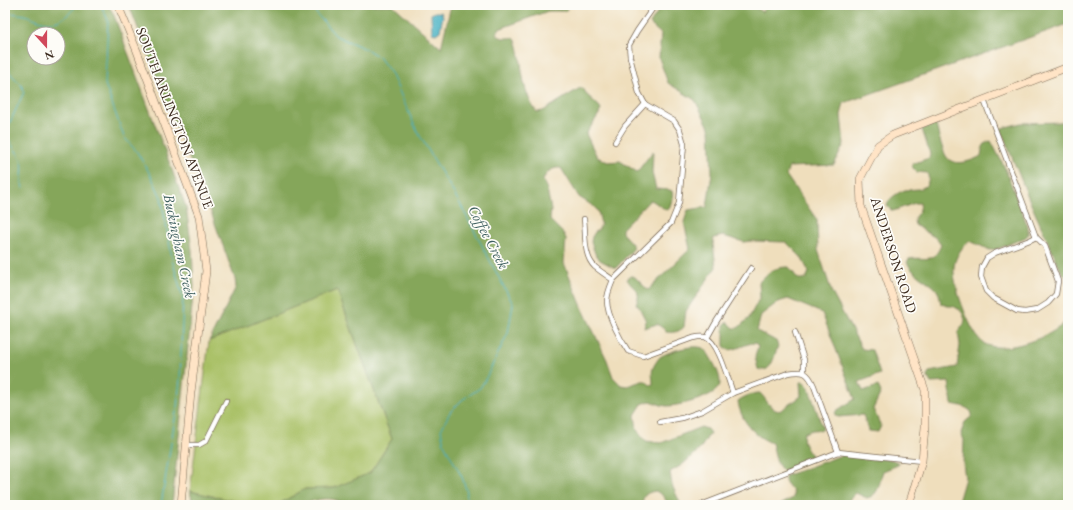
<svg xmlns="http://www.w3.org/2000/svg" width="1073" height="510" font-family="'EB Garamond',serif">
  <rect width="100%" height="100%" fill="#fdfcf7"/>
  <filter id="ink" filterUnits="userSpaceOnUse"><feTurbulence type="fractalNoise" baseFrequency=".025" numOctaves="2"/><feDisplacementMap in="SourceGraphic" scale="8" xChannelSelector="R" yChannelSelector="G"/><feConvolveMatrix kernelMatrix="1 2 1 2 8 2 1 2 1" color-interpolation-filters="sRGB"/></filter>
  <filter id="wash" filterUnits="userSpaceOnUse"><feTurbulence type="fractalNoise" baseFrequency=".012" numOctaves="4" result="noise"/><feDisplacementMap in="SourceGraphic" scale="16" xChannelSelector="R" yChannelSelector="G"/><feGaussianBlur stdDeviation="0.9" result="paint"/><feColorMatrix in="noise" values="0 0 0 0 0 0 0 0 0 0 0 0 0 0 0 0 0 1.4 0 .05"/><feComposite in="paint" operator="in"/></filter>
  <g filter="url(#wash)">
    <rect width="100%" height="100%" fill="#efdebc"/>
    <!-- green -->
    <polygon fill="#a7bf64" stroke="#717441" points="337,290 392,439 370,473 334,488 305,489 277,505 251,505 190,491 209,341"/>
    <!-- forest -->
    <g fill="#85a65a" stroke="#60683c" fill-rule="evenodd">
      <path d="M5 5H108L113 13 186 207 192 250 194 286 172 505H5ZM34 34H58V58H34Z"/>
      <path d="M129 5H393L441 48 451 5H565L567 9 566 11H548L499 29 497 32V35C504 40 507 37 514 38 520 43 521 69 523 77 524 87 531 106 537 112L543 111 580 88H583L587 95 599 106 601 109 599 114 586 134 597 157 608 162 620 161 637 172 653 151 652 173 656 189 670 190 672 191 673 197 669 209 666 210 653 201 650 200 622 229V233L632 244 634 248 616 268 613 267 600 260 596 256 591 242 592 237 595 232 599 229 601 224 598 211 593 206 579 197 561 168C553 167 546 172 543 180L547 189 551 210 550 220 564 234 566 239 564 263 582 307 607 360 613 377 621 385 627 386 642 381H646L650 385 653 384C653 378 651 373 653 368 654 365 658 359 660 357 669 351 698 342 706 350 711 359 721 373 720 384 718 397 679 406 667 406 660 406 656 402 650 401L642 404 635 415 637 430 646 441 661 443 701 427 707 429 710 433 700 449 682 465 670 472 672 485 681 505H669L663 496 656 491C647 492 641 496 643 505H348C330 495 318 499 300 505 294 507 284 505 277 505L305 489 334 488 370 473 392 439 337 290 209 341 236 287 235 279 204 193 178 132Z"/>
      <path d="M662 5H752L762 12 766 5H1068V24L844 103 841 115 844 144 834 165 789 167 786 175 817 220 818 250 832 293 862 349 872 350 880 374 859 382 863 391 878 386 881 392 873 409 881 426 878 432 869 431 863 415 838 417 835 415 836 411 855 399 822 313 788 299 778 302 761 315 757 331 776 341 778 346C774 355 772 375 758 369L755 357 758 346 755 343C745 343 738 350 728 350L724 346V325L727 322 729 323 734 328H738L749 318 760 297 759 282C769 272 773 267 789 267L798 279H806L809 272 801 257 786 242 752 241 744 242 723 236 714 238 713 244 716 267 686 311 684 327C680 332 672 333 666 332L664 329 657 324 644 328 646 321 639 307 636 304C643 290 632 289 627 279L631 276 635 277 648 290 690 249 684 222 688 210 707 207 712 173 710 129 695 100 668 83 659 58 661 34 650 24Z"/>
      <polygon points="1068,119 1068,276 1065,275 1062,273 1031,204 1001,130 1002,128 1021,123 1064,122"/>
      <path d="M934 124 936 125C938 133 942 149 946 156 953 168 972 161 981 156 982 149 983 142 991 141L1004 166 1028 227V235L1026 237 997 249 990 250 970 241C962 246 955 257 954 267 952 283 969 329 981 341 995 355 1033 342 1048 334 1055 331 1062 325 1068 320V505H957L965 478 963 463 964 440 961 433 965 422 971 417 972 413C967 406 960 406 952 404L949 382 931 383 927 376 929 372 957 367 960 345 958 332 964 324 965 320 963 314 960 310 953 306H948L941 304C940 300 940 297 939 294 935 282 913 277 907 262L909 259C924 256 933 265 941 245L936 238 915 225C911 214 923 214 920 203H915L893 211 891 210 887 206C887 199 899 192 905 190 911 189 916 190 922 188 928 186 930 178 927 173L917 172 912 167V164L929 158 930 154 922 129Z"/>
      <path d="M800 382H804L808 386 823 429 820 431C815 428 809 431 804 433 801 443 808 450 813 459L812 460 786 470H782L777 463 772 443C755 437 740 420 738 401 743 397 752 393 760 393 766 398 773 416 783 409 785 408 786 406 788 405 792 402 797 400 801 396Z"/>
      <path d="M845 454 893 460 899 463 898 465 883 471C879 482 880 495 867 498L856 493 849 500 846 505H780L793 498C795 490 789 488 785 481V476Z"/>
      <polygon points="190,491 250,505 193,505"/>
    </g>
    <!-- water -->
    <polygon fill="#44b0c2" stroke="#406d70" points="435,12 441,12 443,16 440,31 436,34 432,33 431,14"/>
    <g fill="none" stroke-linecap="round" stroke-linejoin="round">
      <!-- stream -->
      <g stroke="#44b0c2" stroke-width="1">
        <polyline points="101,5 108,20 105,84 124,137 137,152 150,174 161,197 173,263 183,298 180,379 177,406 161,505"/>
        <polyline points="309,5 336,36 366,49 379,57 391,73 417,131 459,202 513,304 508,333 485,380 480,388 462,400 450,412 441,430 444,444 462,477 467,492 466,505"/>
        <path d="M5 14C39 9 47 41 77 5"/>
        <path d="M5 59 10 73 22 86 24 92 6 131C7 143 18 150 22 162 24 171 20 179 23 188"/>
      </g>
    </g>
  </g>
  <g filter="url(#ink)">
    <g fill="none" stroke-linecap="round" stroke-linejoin="round">
      <defs>
        <g id="street">
          <path d="M655 5 637 31 629 45 630 57 639 93 645 104 674 121 680 130 684 144 679 203 671 223 613 280C610 287 607 294 607 301 607 315 620 339 628 351L643 356 693 338C697 337 701 336 705 337 719 342 728 380 733 393L788 373C804 370 808 372 814 386L838 452"/>
          <polyline points="984,100 1036,237 1045,246 1058,281 1056,294 1048,303 1037,310 1025,312 1017,311 993,298 986,291 981,277 982,267 987,258 995,253 1030,240 1036,237"/>
          <polyline points="615,142 625,126 645,104"/>
          <path d="M584 219C586 235 583 256 595 267 601 272 608 276 613 280"/>
          <polyline points="795,332 804,360 804,372"/>
          <polyline points="707,338 716,322 751,268"/>
          <polyline points="660,422 682,418 702,411 733,393"/>
          <polyline points="186,445 199,445 206,441 226,401"/>
          <polyline points="701,505 838,452 922,461"/>
        </g>
        <g id="secondary">
          <polyline points="118,5 137,51 199,216 206,271 191,392 181,505"/>
          <polyline points="908,505 911,498 922,461 925,427 925,390 861,206 860,179 878,145 893,135 1068,67"/>
        </g>
      </defs>
      <!-- street casing -->
      <use href="#street" stroke="#7a6955" stroke-width="6"/>
      <!-- secondary casing -->
      <use href="#secondary" stroke="#7a6955" stroke-width="8"/>
      <!-- street -->
      <use href="#street" stroke="#fff" stroke-width="4.5"/>
      <!-- secondary -->
      <use href="#secondary" stroke="#ffe4c6" stroke-width="7"/>
    </g>
  </g>
  <g text-anchor="middle" dominant-baseline="central" stroke-width="3.5" stroke-linejoin="round" paint-order="stroke">
    <!-- street labels -->
    <g font-size="14" fill="#3b2a1e" stroke="#fdfcf7">
      <text transform="translate(175 118) rotate(69)">SOUTH ARLINGTON AVENUE</text>
      <text transform="translate(894 255) rotate(72)">ANDERSON ROAD</text>
    </g>
    <!-- water labels -->
    <g font-size="15" font-style="italic" fill="#3f6060" stroke="#fdfcf7">
      <text transform="translate(489 237) rotate(62)">Coffee Creek</text>
      <text transform="translate(180 246) rotate(78)">Buckingham Creek</text>
    </g>
  </g>
  <!-- margin -->
  <rect width="1073" height="510" fill="none" stroke="#fdfcf7" stroke-width="20"/>
  <!-- north arrow -->
  <g transform="translate(46 46) rotate(159)"><circle r="19" fill="#fdfcf7" stroke="#afa8a0"/>
  <path d="M0-3L7 15L0 10L-7 15Z" fill="#d1495b"/>
  <text y="-6" font-size="11" font-weight="bold" text-anchor="middle" fill="#3b2a1e">N</text>
  </g>
</svg>
